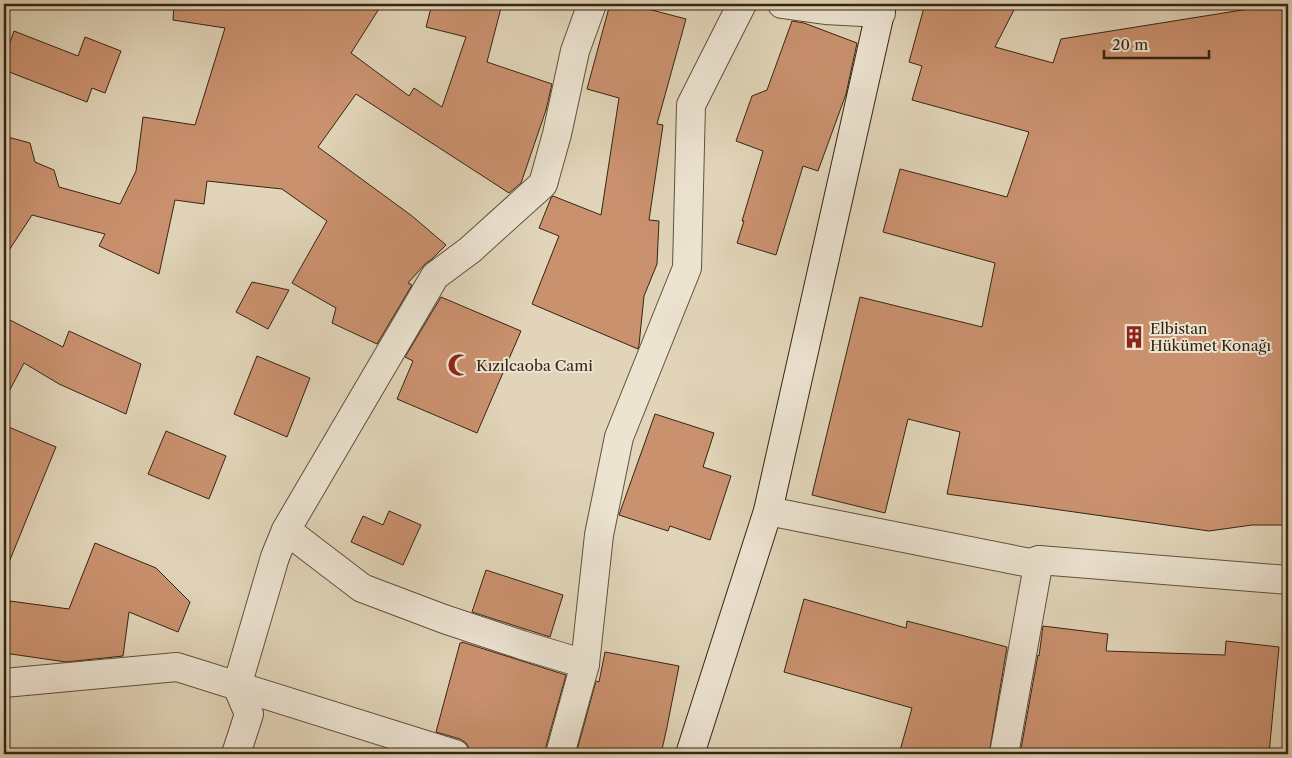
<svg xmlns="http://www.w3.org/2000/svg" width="1292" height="758" font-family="'Libre Caslon Text',serif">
  <rect width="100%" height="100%" fill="#e1d4b8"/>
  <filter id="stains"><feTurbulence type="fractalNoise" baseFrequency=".004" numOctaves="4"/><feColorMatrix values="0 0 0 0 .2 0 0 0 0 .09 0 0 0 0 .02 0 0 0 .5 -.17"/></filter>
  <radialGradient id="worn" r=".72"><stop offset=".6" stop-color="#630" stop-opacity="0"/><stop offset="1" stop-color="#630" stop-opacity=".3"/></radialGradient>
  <!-- building -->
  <g fill="#ca916f" stroke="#352512">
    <polygon points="174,4 382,4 351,53 409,96 414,88 442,107 466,37 426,27 432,4 502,4 487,62 552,84 546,110 521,183 509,193 356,94 318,147 412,216 446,245 432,259 425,264 408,283 412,285 377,344 332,323 336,308 292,283 327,221 282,189 207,181 204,204 175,200 159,274 99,246 105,234 32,215 4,258 4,136 30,143 35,162 54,170 59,187 120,204 136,171 143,117 195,125 225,28 173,20"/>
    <polygon points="610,4 629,4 686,19 657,124 663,125 649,220 659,221 657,264 644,296 639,345 638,349 532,304 559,236 539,228 551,198 553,196 601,215 619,98 587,89"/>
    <polygon points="925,4 1017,4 995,47 1053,63 1061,39 1280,4 1288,4 1288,525 1252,525 1209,531 947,494 960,432 908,419 885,513 812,495 860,297 982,327 995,263 883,232 900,169 1007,197 1029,132 912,100 922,66 909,62"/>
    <polygon points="792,21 804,23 857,43 846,94 818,171 803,166 776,255 737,243 744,221 742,221 763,151 736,141 752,96 767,90"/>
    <polygon points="14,31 78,56 85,37 121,51 105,93 92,88 87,102 4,70 4,59"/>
    <polygon points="252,282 289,290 268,329 236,312"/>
    <polygon points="441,297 521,331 477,433 397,399 413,361 405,357"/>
    <polygon points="4,317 63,347 69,331 141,364 126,414 59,384 24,363 4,401"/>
    <polygon points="257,356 310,378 287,437 234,414"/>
    <polygon points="655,414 714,433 703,467 731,476 710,540 670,526 668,531 619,515"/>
    <polygon points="4,425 56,447 5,572 4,571"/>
    <polygon points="166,431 226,456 209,499 148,474"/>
    <polygon points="389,511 421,525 403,565 351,542 363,516 383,525"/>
    <polygon points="95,543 156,568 190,602 178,632 129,612 123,656 66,662 4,653 10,601 69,609"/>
    <polygon points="486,570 563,595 550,637 472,612"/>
    <polygon points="804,599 906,628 907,621 1007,647 989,754 899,754 912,708 784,672"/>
    <polygon points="1043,626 1108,634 1106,651 1225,655 1226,641 1279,647 1269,754 1215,750 1214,754 1020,754 1038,655 1039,656"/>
    <polygon points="462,642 566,675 545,750 545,754 470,754 470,750 466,743 460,739 436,732 460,643 462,643"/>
    <polygon points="605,652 679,666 667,727 661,754 576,754 596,681 599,682"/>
  </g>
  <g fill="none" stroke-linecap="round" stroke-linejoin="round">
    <defs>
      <g id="street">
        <polyline points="782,4 825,10 881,13"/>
        <polyline points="768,511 1030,563 1039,560 1288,580"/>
        <polyline points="286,530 362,588 444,619 522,645 585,664"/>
        <polyline points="4,683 177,667 455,754"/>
        <polyline points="236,754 249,714 237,686 275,557 286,530 435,276 470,250 543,184 557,134 575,51 592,4"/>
        <polyline points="560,754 585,664 599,535 619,437 687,268 691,105 742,4"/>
        <polyline points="1004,754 1039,560"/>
      </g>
      <polyline id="secondary" points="690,754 768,511 882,4"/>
    </defs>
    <!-- street casing -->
    <use href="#street" stroke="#60513c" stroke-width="30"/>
    <!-- secondary casing -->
    <use href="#secondary" stroke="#352512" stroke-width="30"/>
    <!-- street -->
    <use href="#street" stroke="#ece3d1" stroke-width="28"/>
    <!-- secondary -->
    <use href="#secondary" stroke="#ece3d1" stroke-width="28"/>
  </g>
  <!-- icons -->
  <defs>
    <symbol id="building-bare" viewBox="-9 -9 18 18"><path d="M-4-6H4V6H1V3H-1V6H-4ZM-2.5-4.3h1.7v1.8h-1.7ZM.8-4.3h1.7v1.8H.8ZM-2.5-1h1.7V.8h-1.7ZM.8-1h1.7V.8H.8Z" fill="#8f2418" stroke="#ece3d1" stroke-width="2.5" paint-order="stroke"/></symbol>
    <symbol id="mosque-bare" viewBox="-9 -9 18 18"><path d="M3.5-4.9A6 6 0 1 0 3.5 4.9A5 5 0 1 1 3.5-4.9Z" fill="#8f2418" stroke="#ece3d1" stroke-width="2.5" paint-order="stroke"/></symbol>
  </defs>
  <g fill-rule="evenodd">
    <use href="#building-bare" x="1118" y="321" width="32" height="32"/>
    <use href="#mosque-bare" x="443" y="349" width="32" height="32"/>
  </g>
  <g text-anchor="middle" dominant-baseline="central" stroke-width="4" stroke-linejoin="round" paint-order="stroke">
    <!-- poi labels -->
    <g font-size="15" fill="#352512" stroke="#ece3d1" text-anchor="start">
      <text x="1150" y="328">Elbistan<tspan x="1150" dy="17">Hükümet Konağı</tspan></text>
      <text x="476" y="365">Kızılcaoba Cami</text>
    </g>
  </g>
  <!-- margin -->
  <rect width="1292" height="758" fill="none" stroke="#e1d4b8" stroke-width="20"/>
  <rect x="5" y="5" width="1282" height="748" fill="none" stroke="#352512" stroke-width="2.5"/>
  <rect x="10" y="10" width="1272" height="738" fill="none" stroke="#352512"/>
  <!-- scale -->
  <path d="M1104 50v8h105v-8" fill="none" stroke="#352512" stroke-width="2.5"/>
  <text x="1112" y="50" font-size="15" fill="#352512" stroke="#ece3d1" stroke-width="4" paint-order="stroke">20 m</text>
  <rect width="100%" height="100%" filter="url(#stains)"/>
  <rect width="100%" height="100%" fill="url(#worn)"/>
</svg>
